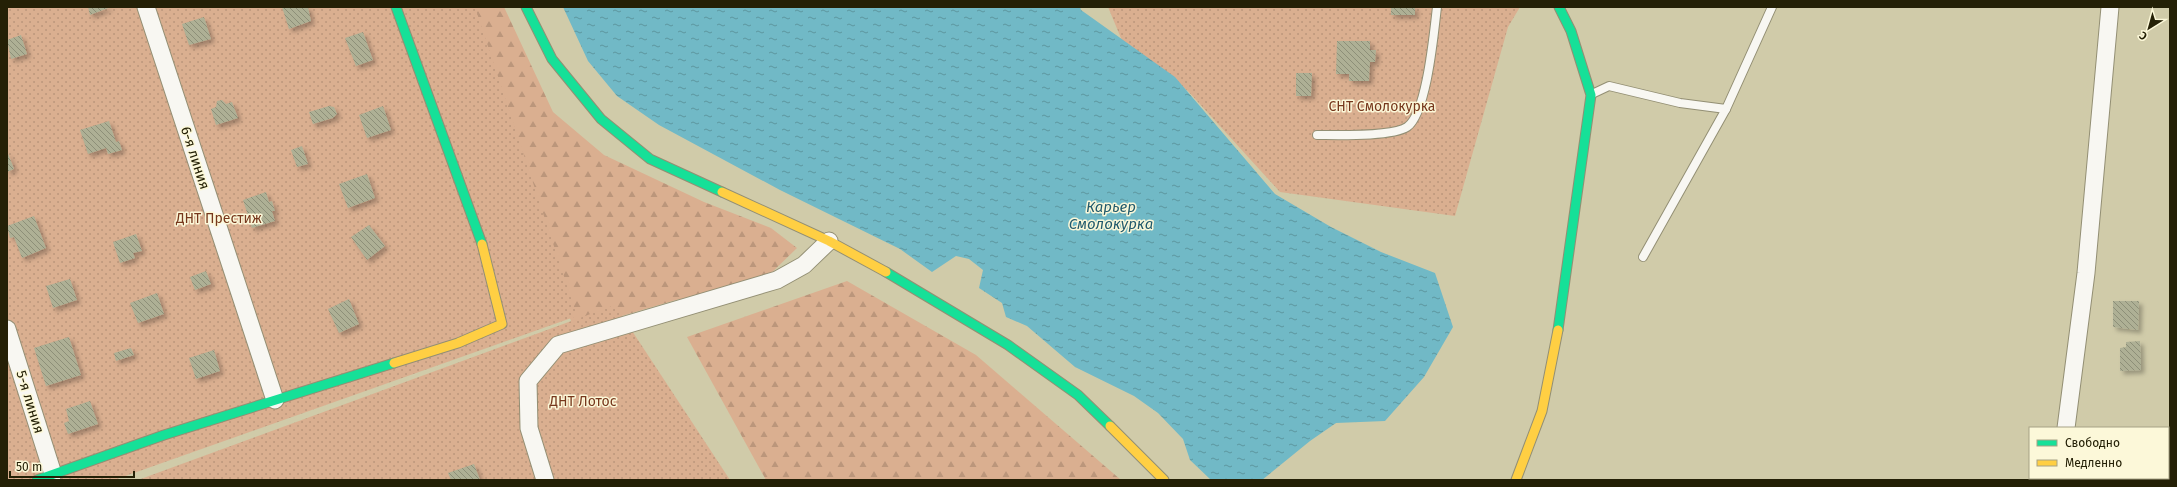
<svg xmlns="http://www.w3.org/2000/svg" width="2177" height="487" font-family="'Fira Sans',sans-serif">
  <defs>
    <pattern id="forest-firs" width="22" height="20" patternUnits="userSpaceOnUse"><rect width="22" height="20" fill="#daaf90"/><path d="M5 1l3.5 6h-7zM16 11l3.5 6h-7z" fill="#bb967b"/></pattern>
    <pattern id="garden-dots" width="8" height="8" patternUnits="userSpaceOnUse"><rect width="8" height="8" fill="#daaf90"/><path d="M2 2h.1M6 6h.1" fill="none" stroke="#bb967b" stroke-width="1.8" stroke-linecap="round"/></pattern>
    <pattern id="water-ripples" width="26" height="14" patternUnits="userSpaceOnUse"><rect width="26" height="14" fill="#71b9c6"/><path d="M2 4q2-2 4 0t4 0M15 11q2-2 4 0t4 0" fill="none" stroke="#5d969f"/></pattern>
    <pattern id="building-back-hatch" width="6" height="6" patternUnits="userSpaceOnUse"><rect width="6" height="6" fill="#aeb095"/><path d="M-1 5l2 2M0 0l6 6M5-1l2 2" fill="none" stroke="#8d8f78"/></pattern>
    <filter id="shadow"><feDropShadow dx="3.5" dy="3.5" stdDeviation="2" flood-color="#0004"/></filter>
  </defs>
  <rect width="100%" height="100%" fill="#d0cba9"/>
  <!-- forest -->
  <g fill="url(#forest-firs)">
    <polygon points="465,7 504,7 553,112 604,155 704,202 771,228 797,248 763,281 676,300 574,330"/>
    <polygon points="847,281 976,355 1121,480 766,480 687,337"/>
  </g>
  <!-- garden -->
  <g fill="url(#garden-dots)">
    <polygon points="7,7 475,7 577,316 114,480 7,480"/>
    <polygon points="1108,7 1520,7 1508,27 1455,216 1280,192 1188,91 1123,43"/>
    <polygon points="615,305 730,480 138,480"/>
  </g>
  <!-- water -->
  <polygon fill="url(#water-ripples)" points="563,7 1080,7 1081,10 1175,77 1275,194 1331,227 1381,252 1435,273 1453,327 1424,377 1385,421 1336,423 1310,441 1262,480 1211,480 1190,460 1183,439 1158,413 1134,396 1075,367 1027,326 1006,317 1002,303 979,288 983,270 969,259 956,256 932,272 900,249 780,190 659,125 617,96 588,61"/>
  <!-- building -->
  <g fill="url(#building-back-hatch)" filter="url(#shadow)">
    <polygon points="88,7 111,7 90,15"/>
    <polygon points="282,7 308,7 311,21 289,29"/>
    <rect x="1391" y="7" width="24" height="8"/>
    <polygon points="204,17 211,39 189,45 182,24"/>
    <polygon points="363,32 373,60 356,66 345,38"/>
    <polygon points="21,35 27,54 11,59 7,40"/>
    <polygon points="1337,41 1370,41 1370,50 1376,50 1375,62 1370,62 1369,81 1349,81 1349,74 1336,74"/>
    <polygon points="1296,73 1312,73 1311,96 1296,96"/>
    <polygon points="222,100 226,104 232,102 238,118 216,125 211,109 216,107 217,101"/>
    <polygon points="329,106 334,107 337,114 333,118 313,124 309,112"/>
    <polygon points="383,106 391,130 367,138 359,115"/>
    <polygon points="109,121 116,142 119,141 122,150 108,154 106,148 88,154 80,130"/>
    <polygon points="302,146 308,164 297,167 291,150"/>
    <polygon points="7,151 14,169 7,172"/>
    <polygon points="367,174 375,198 348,208 339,184"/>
    <polygon points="266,192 269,202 272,201 275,211 272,211 275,221 252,228 243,200"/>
    <polygon points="34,216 46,248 22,258 14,237 10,238 7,226"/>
    <polygon points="369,225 385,246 367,260 351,237"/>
    <polygon points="136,234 142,251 133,253 135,258 120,263 113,242"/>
    <polygon points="206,271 211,284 195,290 190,277"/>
    <polygon points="70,279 77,300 53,308 46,286"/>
    <polygon points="157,293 164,314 138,323 130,303"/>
    <polygon points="349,299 359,324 339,333 328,309"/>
    <polygon points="2113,301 2139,301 2138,330 2113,327"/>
    <polygon points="69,337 81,375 46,386 34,348"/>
    <polygon points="2140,341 2141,370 2120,371 2120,348 2126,347 2126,342"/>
    <polygon points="131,348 134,355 116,361 114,353"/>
    <polygon points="214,350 220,371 196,379 189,358"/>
    <polygon points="90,401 98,424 68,434 64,423 69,421 66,409"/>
    <polygon points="474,464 480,480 451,480 448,473"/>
    <polygon points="2102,478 2124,478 2123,480 2104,480"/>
  </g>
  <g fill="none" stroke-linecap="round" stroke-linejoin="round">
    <defs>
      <g id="lane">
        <polyline points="1592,94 1609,86 1680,103 1726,109"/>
        <path d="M1317 135C1336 135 1392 137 1407 127 1427 114 1434 31 1437 7"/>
        <polyline points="1643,257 1726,109 1772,7"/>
      </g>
      <g id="street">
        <polyline points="146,7 275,400"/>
        <polyline points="7,329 53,474"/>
        <polyline points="2066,428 2086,273 2110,7"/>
        <polyline points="2064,478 2064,480"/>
        <polyline points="545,480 529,428 528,381 558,345 777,280 804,265 829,241"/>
      </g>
      <g id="fast">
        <polyline points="396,7 482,244"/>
        <polyline points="526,7 552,59 601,119 650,159 722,192"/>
        <polyline points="886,272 1008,345 1078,395 1110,426"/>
        <polyline points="1558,330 1591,95 1571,31 1559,7"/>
        <polyline points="37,480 164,435 394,363"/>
      </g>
      <g id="slow">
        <polyline points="722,192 829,241 886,272"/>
        <polyline points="394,363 458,343 502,324 482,244"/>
        <polyline points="1110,426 1164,480"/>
        <polyline points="1516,480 1542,411 1558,330"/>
      </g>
    </defs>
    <!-- lane casing -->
    <use href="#lane" stroke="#938f74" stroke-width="10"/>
    <!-- street casing -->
    <use href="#street" stroke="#938f74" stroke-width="19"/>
    <!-- fast casing -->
    <use href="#fast" stroke="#938f74" stroke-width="11"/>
    <!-- slow casing -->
    <use href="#slow" stroke="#938f74" stroke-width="11"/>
    <!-- lane -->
    <use href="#lane" stroke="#f8f7f2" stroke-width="8"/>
    <!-- street -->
    <use href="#street" stroke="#f8f7f2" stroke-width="17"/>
    <!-- fast -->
    <use href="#fast" stroke="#16e098" stroke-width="9"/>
    <!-- slow -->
    <use href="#slow" stroke="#ffcf43" stroke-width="9"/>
  </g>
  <g text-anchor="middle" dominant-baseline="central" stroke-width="3" stroke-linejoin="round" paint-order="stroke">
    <!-- park labels -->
    <g font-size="14" fill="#76371c" stroke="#fcf8d9">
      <text x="1382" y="106">СНТ Смолокурка</text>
      <text x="219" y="218">ДНТ Престиж</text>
      <text x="583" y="401">ДНТ Лотос</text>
    </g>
    <!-- street labels -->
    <g font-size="14" fill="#242006" stroke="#fcf8d9">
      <text transform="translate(195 158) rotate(72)">6-я линия</text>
      <text transform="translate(30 402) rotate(73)">5-я линия</text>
    </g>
    <!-- water labels -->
    <g font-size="15" font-style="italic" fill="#215a6c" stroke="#fcf8d9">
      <text x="1111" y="207">Карьер<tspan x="1111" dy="17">Смолокурка</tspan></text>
    </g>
  </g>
  <!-- border -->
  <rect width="2177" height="487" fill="none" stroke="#242006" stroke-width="16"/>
  <!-- legend -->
  <rect x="2029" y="427" width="140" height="52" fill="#fcf8d9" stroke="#a6a285"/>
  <rect x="2037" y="440" width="20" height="6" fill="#16e098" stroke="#a6a285"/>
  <text x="2065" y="447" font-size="12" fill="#242006">Свободно</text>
  <rect x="2037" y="460" width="20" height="6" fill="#ffcf43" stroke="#a6a285"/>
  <text x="2065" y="467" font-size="12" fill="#242006">Медленно</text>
  <!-- north arrow -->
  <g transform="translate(2149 28) rotate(217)" stroke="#fcf8d9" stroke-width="3" paint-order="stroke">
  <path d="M0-3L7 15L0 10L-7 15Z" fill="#242006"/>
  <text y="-6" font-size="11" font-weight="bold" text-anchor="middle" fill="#242006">С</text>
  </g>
  <!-- scale -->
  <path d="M10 471v6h124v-6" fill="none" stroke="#242006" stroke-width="2"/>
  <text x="16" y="471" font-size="12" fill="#242006" stroke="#fcf8d9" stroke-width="3" paint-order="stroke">50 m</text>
</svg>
